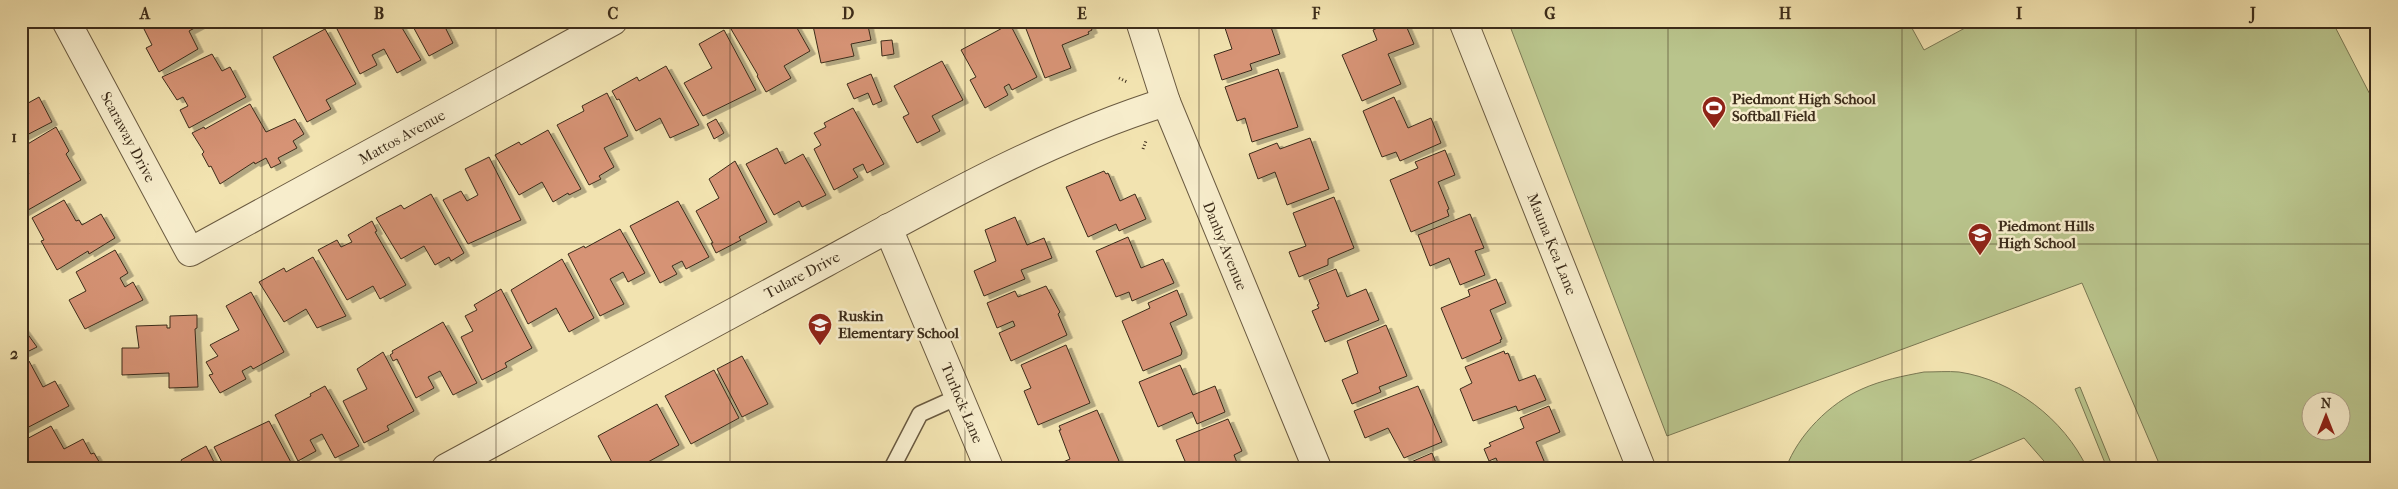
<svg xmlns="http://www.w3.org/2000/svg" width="2398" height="489" font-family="'IM FELL French Canon',serif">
  <defs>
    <filter id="shadow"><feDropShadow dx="5.5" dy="3" stdDeviation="0" flood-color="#0004"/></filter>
  </defs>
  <rect width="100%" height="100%" fill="#f2e3b0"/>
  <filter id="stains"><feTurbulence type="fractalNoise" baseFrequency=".004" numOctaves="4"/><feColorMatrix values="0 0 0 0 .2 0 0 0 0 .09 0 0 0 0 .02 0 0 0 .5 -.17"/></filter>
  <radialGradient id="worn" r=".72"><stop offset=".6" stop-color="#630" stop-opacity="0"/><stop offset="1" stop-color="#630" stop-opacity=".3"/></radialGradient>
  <!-- green -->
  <g fill="#b9c48c" stroke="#7a7853" fill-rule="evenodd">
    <path d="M1508 21H1908L1924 50 1978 21H2332L2377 108V468H2161L2082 283 1667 436ZM2310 402H2340V432H2310Z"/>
    <path d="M1924 372C1936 372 1948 371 1959 372 2013 380 2064 419 2087 468H2050L2024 438 1953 468H1786C1798 435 1830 403 1862 389 1882 380 1903 376 1924 372Z"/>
    <polygon points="2080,387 2113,468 2107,468 2075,389"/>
  </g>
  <!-- building -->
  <g fill="#d69375" stroke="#3c2c1a" filter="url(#shadow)">
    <polygon points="140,21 206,21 206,22 189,31 198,49 159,72 146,48 152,45"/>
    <polygon points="352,21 398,21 421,60 397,73 384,49 372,55 377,65 360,74 337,29"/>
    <polygon points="410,21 442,21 453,43 429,56"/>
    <polygon points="746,21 757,21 759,24 764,21 793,21 810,51 784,66 791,78 766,92 757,76 758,75 731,29"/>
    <polygon points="812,21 867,21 871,40 851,44 854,56 821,63"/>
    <polygon points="1023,21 1088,21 1092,30 1088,32 1089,34 1062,45 1071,68 1045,78"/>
    <polygon points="1269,21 1280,54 1250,64 1252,70 1222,80 1214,55 1232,49 1223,22"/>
    <polygon points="1393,21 1404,21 1414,44 1388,54 1401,84 1362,101 1342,55 1377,40 1373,30"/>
    <polygon points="1010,24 1037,77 1012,90 1009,84 1004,87 1008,95 985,108 970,80 976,77 961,50"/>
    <polygon points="325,29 356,84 326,100 331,109 307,122 273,57"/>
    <polygon points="724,30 756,90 703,116 684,83 712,68 699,44"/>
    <polygon points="892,40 894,54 882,56 881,41"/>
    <polygon points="212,54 222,71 230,67 246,97 189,128 180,110 188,106 183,97 177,100 162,77"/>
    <polygon points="942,61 963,100 932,116 940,131 917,143 903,117 909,114 894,86"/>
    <polygon points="666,66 699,125 670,138 660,118 636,131 619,99 617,100 612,91 637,77 639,81"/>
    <polygon points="1278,69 1298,127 1252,142 1245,118 1237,121 1225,87"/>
    <polygon points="871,74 882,101 873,105 868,93 854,99 847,84"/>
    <polygon points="607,93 628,136 604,148 614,167 599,176 601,179 589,185 557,125 584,111 582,106"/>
    <polygon points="39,97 52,122 21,138 21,107"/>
    <polygon points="1394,97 1408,128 1431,118 1441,143 1400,161 1396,152 1382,157 1363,111"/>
    <polygon points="250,104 266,132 295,119 304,134 293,141 297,148 278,158 281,163 271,168 266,158 255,164 254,162 220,184 211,166 209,167 202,154 204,152 192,133 204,127 205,129"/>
    <polygon points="853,108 884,164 867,173 863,164 853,169 858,177 834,190 814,149 821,145 814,133 826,127 824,123"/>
    <polygon points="716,119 724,133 714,139 707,124"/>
    <polygon points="56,127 69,151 66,154 81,180 21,214 21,179 29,174 21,162 21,148"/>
    <polygon points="548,130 581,189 569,195 568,193 553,202 542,182 519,195 495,155 519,142 521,145"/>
    <polygon points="1310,138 1329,189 1287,205 1275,172 1258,179 1249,154 1277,143 1280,149"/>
    <polygon points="777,148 785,164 803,154 826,195 802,207 799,201 774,215 746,164"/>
    <polygon points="1445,150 1455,175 1438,182 1449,209 1447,210 1449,216 1411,232 1390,180 1418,168 1415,162"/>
    <polygon points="489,157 521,220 468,244 443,200 461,191 467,201 478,195 465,169"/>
    <polygon points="735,161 767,222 739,237 741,240 716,253 711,243 713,243 696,211 719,198 709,179"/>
    <polygon points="1104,171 1106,174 1108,173 1120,201 1135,194 1146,219 1119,231 1116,224 1088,237 1066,187"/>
    <polygon points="431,194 464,253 451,261 449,257 435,265 424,246 401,259 376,218 401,205 404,209"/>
    <polygon points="1334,197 1354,248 1328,259 1328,265 1299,277 1289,252 1306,246 1293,213"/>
    <polygon points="64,200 76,221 79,220 82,225 101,214 115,238 89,254 88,251 57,270 41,241 44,240 32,218"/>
    <polygon points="678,201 709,257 686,269 682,261 672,266 677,274 660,283 630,226"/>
    <polygon points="1470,214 1484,248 1475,251 1485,275 1460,285 1449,258 1430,266 1418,235"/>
    <polygon points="1015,217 1027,245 1044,238 1052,258 1021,270 1025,279 984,296 974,271 996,261 985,230"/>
    <polygon points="372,221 377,231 375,232 406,285 380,299 373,286 347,300 318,250 337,240 341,247 352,242 348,235"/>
    <polygon points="620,229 645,273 628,282 623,272 610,279 624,304 600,316 568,254 584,246 585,248"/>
    <polygon points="1128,237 1141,268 1163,259 1174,283 1132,301 1129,292 1116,297 1096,251"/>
    <polygon points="115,250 128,273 120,278 125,287 133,282 143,300 85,329 69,300 86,291 76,272"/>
    <polygon points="313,257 346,316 317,328 306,309 284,322 259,282 284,268 286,272"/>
    <polygon points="562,259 594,318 569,332 556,308 528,324 511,290"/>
    <polygon points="1336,269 1347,297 1366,289 1379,320 1325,342 1312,311 1319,308 1317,305 1319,304 1309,280"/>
    <polygon points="1496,279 1506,303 1490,310 1502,339 1500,340 1501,342 1462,359 1441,308 1470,296 1468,290"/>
    <polygon points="1046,286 1060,312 1058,314 1067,335 1011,361 999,333 1015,326 1013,321 997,328 987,303 1015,291 1018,297"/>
    <polygon points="501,289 532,348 505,363 507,367 482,380 461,337 473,331 465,316 477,310 474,305"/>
    <polygon points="1177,290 1187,315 1170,323 1182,351 1181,355 1143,371 1122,321 1150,308 1148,303"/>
    <polygon points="251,292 284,352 253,369 251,366 242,371 246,379 220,393 209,375 213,374 206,362 218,356 210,345 239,330 226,306"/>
    <polygon points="197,315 197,328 195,329 198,387 169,388 169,373 122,375 122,348 139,348 136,326 167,325 167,328 170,328 170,316"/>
    <polygon points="443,322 477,383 453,395 440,371 428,377 434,388 416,398 397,359 393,361 390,355 393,353 392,351"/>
    <polygon points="21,325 37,347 21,355"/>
    <polygon points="1386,325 1407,376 1379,387 1381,392 1352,404 1342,380 1358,373 1347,341"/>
    <polygon points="1066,345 1090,403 1038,425 1024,391 1031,388 1021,365"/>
    <polygon points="1504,351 1505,354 1508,353 1519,381 1535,375 1546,400 1518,411 1516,406 1473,421 1460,389 1472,383 1465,367"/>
    <polygon points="383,352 414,411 387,426 389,430 364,443 343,401 367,389 357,369"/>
    <polygon points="742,356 768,404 742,417 717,369"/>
    <polygon points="29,361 43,387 55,381 69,406 21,431 21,366"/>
    <polygon points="1180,365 1193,395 1215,386 1225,412 1197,424 1192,412 1158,427 1139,382"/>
    <polygon points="714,370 739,418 691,444 665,396"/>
    <polygon points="325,386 359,446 335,458 322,434 310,440 316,451 298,461 275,415 311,396 310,394"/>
    <polygon points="1418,386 1442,442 1404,458 1388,428 1365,438 1354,411"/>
    <polygon points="657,404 679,445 637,468 615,468 598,436"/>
    <polygon points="1549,406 1560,432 1536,442 1547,468 1500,468 1496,458 1489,461 1484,449 1491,446 1489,443 1524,428 1520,418"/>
    <polygon points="1097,410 1119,461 1103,468 1055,468 1054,466 1070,459 1059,430 1061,430 1059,426"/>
    <polygon points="1228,419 1242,451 1234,455 1239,468 1208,468 1207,466 1201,468 1200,465 1188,468 1176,440"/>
    <polygon points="269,421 294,468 225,468 214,447"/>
    <polygon points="51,426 64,449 83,439 91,454 94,453 101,465 96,468 21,468 21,442"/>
    <polygon points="206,446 217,468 185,468 181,460"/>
    <polygon points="1432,453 1438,468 1397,468"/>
  </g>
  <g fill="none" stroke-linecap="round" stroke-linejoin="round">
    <defs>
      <polyline id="service" points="892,468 920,414 960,396"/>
      <g id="minor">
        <polyline points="66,21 190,252 613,21"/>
        <polyline points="1140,21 1166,102 1317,468"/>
        <polyline points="1463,21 1641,468"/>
        <polyline points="888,228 989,468"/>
        <path d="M446 468C573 399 699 331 825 263 935 203 1047 139 1166 102"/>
      </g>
    </defs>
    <!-- service casing -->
    <use href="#service" stroke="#6a5a40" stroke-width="18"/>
    <!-- minor casing -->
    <use href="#minor" stroke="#6a5a40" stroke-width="30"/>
    <!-- path -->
    <g stroke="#3c2c1a" stroke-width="3" stroke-dasharray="1 2.5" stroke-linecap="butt">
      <polyline points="1119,78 1127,82"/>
      <polyline points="1143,149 1146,141"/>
    </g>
    <!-- service -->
    <use href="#service" stroke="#f7edcc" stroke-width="15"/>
    <!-- minor -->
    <use href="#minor" stroke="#f7edcc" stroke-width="28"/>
  </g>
  <!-- grid -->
  <path fill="none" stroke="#3c2c1a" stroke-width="1" stroke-opacity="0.55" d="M262 21V468M496 21V468M730 21V468M965 21V468M1199 21V468M1433 21V468M1668 21V468M1902 21V468M2136 21V468M21 244H2377"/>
  <!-- icons -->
  <defs>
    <symbol id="stadium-pin" viewBox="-11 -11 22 30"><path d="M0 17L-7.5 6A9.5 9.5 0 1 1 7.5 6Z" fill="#8f2418" stroke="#f7edcc"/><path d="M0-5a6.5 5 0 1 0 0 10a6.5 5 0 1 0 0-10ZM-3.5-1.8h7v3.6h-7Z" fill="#fff"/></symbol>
    <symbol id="school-pin" viewBox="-11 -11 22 30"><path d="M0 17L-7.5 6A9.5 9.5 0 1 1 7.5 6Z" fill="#8f2418" stroke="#f7edcc"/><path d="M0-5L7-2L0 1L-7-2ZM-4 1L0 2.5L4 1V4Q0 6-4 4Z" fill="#fff"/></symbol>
  </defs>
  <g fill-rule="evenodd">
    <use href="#stadium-pin" x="1700" y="94" width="28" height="38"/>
    <use href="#school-pin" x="1966" y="221" width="28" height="38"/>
    <use href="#school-pin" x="806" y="311" width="28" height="38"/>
  </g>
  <g text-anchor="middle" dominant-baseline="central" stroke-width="5" stroke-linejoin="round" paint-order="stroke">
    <!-- poi labels -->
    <g font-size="15" font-weight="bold" fill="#3c2c1a" stroke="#f7edcc" text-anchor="start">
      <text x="1732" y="99">Piedmont High School<tspan x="1732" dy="17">Softball Field</tspan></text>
      <text x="1998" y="226">Piedmont Hills<tspan x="1998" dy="17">High School</tspan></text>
      <text x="838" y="316">Ruskin<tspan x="838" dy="17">Elementary School</tspan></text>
    </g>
    <!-- street labels -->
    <g font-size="15" fill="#3c2c1a" stroke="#f7edcc">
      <text transform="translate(128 137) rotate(62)">Scaraway Drive</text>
      <text transform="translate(402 137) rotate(-29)">Mattos Avenue</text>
      <text transform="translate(1552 244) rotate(68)">Mauna Kea Lane</text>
      <text transform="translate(1225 246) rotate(68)">Danby Avenue</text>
      <text transform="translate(802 275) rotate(-28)">Tulare Drive</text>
      <text transform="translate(962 403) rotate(67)">Turlock Lane</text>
    </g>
  </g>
  <!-- margin -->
  <rect width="2398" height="489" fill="none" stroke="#f2e3b0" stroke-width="55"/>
  <!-- north arrow -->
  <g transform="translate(2326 416)"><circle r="24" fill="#f7edcc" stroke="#aca085"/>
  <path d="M0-4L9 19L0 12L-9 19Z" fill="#8f2418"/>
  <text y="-8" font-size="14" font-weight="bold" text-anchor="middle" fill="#3c2c1a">N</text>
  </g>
  <rect x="28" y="28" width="2342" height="434" fill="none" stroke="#3c2c1a" stroke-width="2"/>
  <g font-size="16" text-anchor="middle" font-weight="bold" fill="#3c2c1a">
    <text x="145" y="19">A</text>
    <text x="379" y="19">B</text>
    <text x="613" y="19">C</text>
    <text x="848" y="19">D</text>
    <text x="1082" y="19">E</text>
    <text x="1316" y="19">F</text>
    <text x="1550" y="19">G</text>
    <text x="1785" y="19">H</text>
    <text x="2019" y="19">I</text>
    <text x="2253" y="19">J</text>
    <text x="14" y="142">1</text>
    <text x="14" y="359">2</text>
  </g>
  <rect width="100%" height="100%" filter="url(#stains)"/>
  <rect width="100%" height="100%" fill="url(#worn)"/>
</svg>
